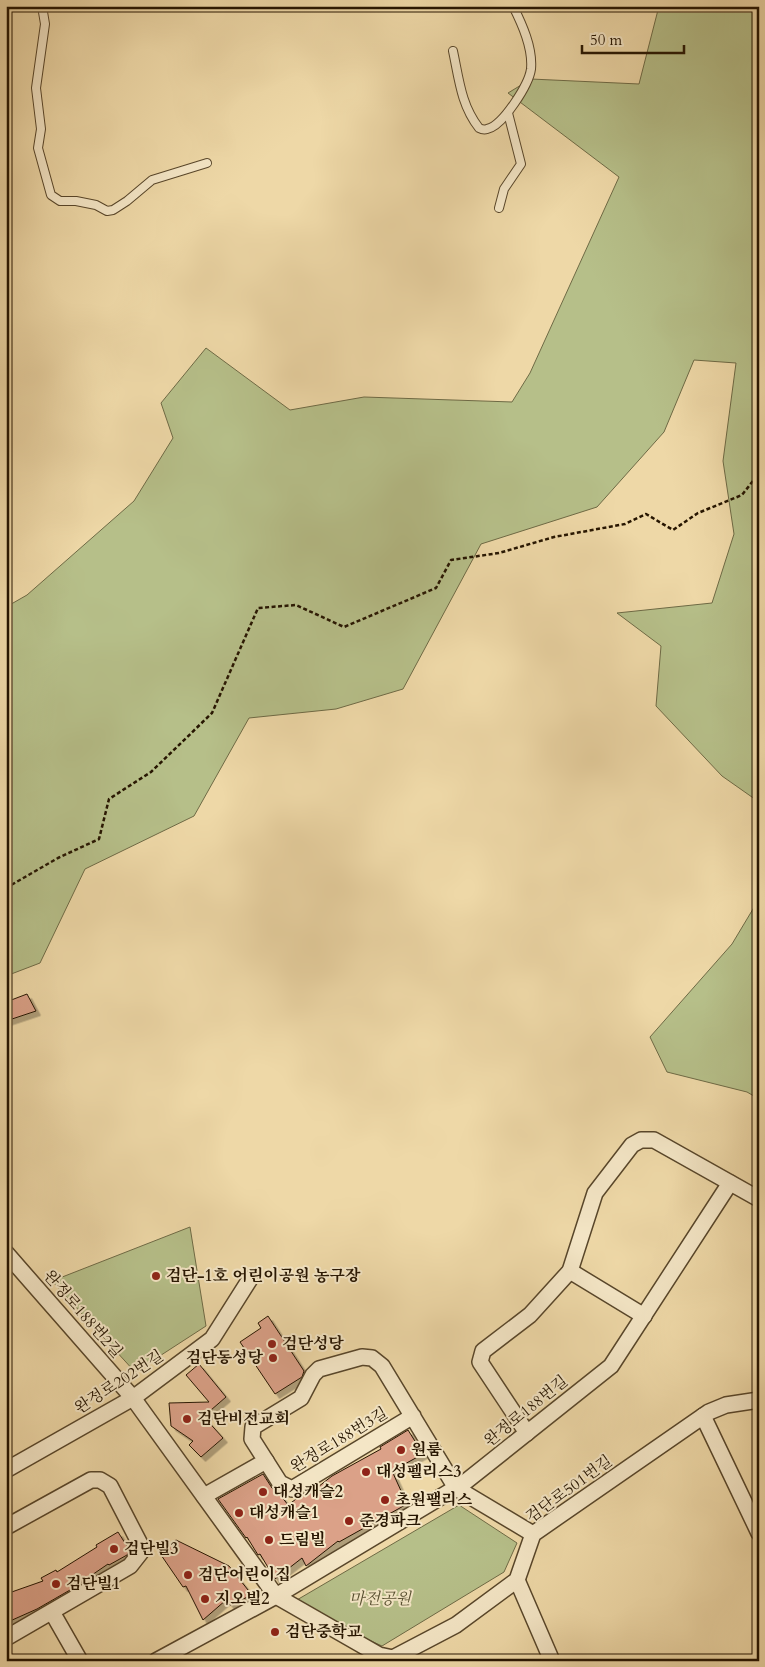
<svg xmlns="http://www.w3.org/2000/svg" width="765" height="1667" font-family="Cardo,'Noto Serif KR',serif">
  <defs>
    <filter id="shadow"><feDropShadow dx="4.5" dy="4.5" stdDeviation="0" flood-color="#0004"/></filter>
  </defs>
  <rect width="100%" height="100%" fill="#eed8a7"/>
  <filter id="stains"><feTurbulence type="fractalNoise" baseFrequency=".004" numOctaves="4"/><feColorMatrix values="0 0 0 0 .2 0 0 0 0 .09 0 0 0 0 .02 0 0 0 .5 -.17"/></filter>
  <radialGradient id="worn" r=".72"><stop offset=".6" stop-color="#630" stop-opacity="0"/><stop offset="1" stop-color="#630" stop-opacity=".3"/></radialGradient>
  <!-- green -->
  <g fill="#b6bf89" stroke="#6e6a45">
    <polygon points="659,6 759,6 759,802 722,776 656,706 661,646 617,613 712,603 734,534 723,461 736,363 694,360 664,432 597,507 481,544 403,689 336,709 249,718 194,816 85,869 40,963 6,976 6,607 27,595 134,501 173,438 161,403 206,348 290,410 364,397 512,402 530,373 619,177 508,93 531,79 639,84"/>
    <polygon points="759,899 759,1099 747,1092 667,1072 650,1037 732,944"/>
    <polygon points="190,1227 206,1326 135,1372 52,1281"/>
    <polygon points="459,1505 517,1543 504,1572 382,1646 290,1604"/>
  </g>
  <!-- building -->
  <g fill="#dba188" stroke="#261501" filter="url(#shadow)">
    <polygon points="27,994 36,1011 6,1021 6,1002"/>
    <polygon points="268,1316 304,1371 302,1377 275,1394 240,1342 261,1328 258,1323"/>
    <polygon points="199,1364 226,1397 211,1410 212,1411 205,1418 223,1438 201,1457 189,1445 193,1441 171,1426 169,1403 209,1402 186,1375"/>
    <polygon points="408,1430 423,1454 392,1471 407,1504 339,1542 338,1541 306,1566 302,1558 275,1579 260,1554 258,1555 247,1537 246,1538 218,1499 263,1474 272,1488 279,1493 288,1505 307,1491 309,1494 332,1476 381,1449 380,1447"/>
    <polygon points="118,1532 130,1551 127,1555 109,1565 108,1564 70,1590 37,1609 10,1621 6,1614 6,1594 43,1581 41,1578 56,1570 57,1572 97,1547 96,1545"/>
    <polygon points="176,1540 229,1566 252,1595 230,1605 226,1600 203,1620 186,1586 183,1587 159,1552"/>
  </g>
  <g fill="none" stroke-linecap="round" stroke-linejoin="round">
    <defs>
      <g id="service">
        <polyline points="42,6 45,24 36,88 41,129 38,148 51,195 60,201 76,201 96,205 107,211 113,210 127,201 152,180 207,163"/>
        <path d="M453 51C459 79 461 105 479 128 481 129 484 130 487 129 503 126 529 84 531 69 533 48 522 24 513 6"/>
        <polyline points="499,208 504,189 521,164 508,113"/>
      </g>
      <g id="minor">
        <polyline points="730,1183 611,1366 464,1483 276,1596 379,1655 393,1658 456,1625 517,1580 533,1534 709,1412 726,1405 759,1400"/>
        <polyline points="6,1253 133,1398 276,1596 156,1661"/>
        <polyline points="570,1271 644,1316"/>
        <polyline points="413,1416 292,1489 280,1483 252,1439 253,1427 301,1398 313,1375 319,1369 362,1357 372,1358 382,1366 456,1488 533,1534"/>
        <polyline points="703,1416 759,1533"/>
        <polyline points="527,1433 480,1362 483,1351 530,1315 570,1271 595,1193 632,1145 641,1140 654,1140 759,1199"/>
        <polyline points="6,1470 133,1398 212,1339 250,1279"/>
        <polyline points="204,1496 266,1461"/>
        <polyline points="6,1527 91,1480 100,1480 110,1486 140,1544 141,1552 130,1566 6,1638"/>
        <polyline points="517,1580 552,1661"/>
        <polyline points="52,1612 80,1661"/>
      </g>
    </defs>
    <!-- service casing -->
    <use href="#service" stroke="#58462a" stroke-width="10"/>
    <!-- minor casing -->
    <use href="#minor" stroke="#58462a" stroke-width="18"/>
    <!-- path -->
    <g stroke="#261501" stroke-width="2.5" stroke-dasharray="4 2.5" stroke-linecap="butt">
      <polyline points="759,347 759,378"/>
      <path d="M759 388C755 404 753 417 759 432"/>
      <path d="M759 451C755 462 754 474 759 485"/>
      <polyline points="6,888 58,858 99,839 109,799 151,772 212,713 258,608 296,605 344,627 436,588 451,560 499,553 554,537 625,524 646,514 673,530 698,513 742,495 756,477"/>
    </g>
    <!-- service -->
    <use href="#service" stroke="#f4e6c6" stroke-width="8"/>
    <!-- minor -->
    <use href="#minor" stroke="#f4e6c6" stroke-width="15"/>
  </g>
  <!-- markers -->
  <g fill="#8f2418" stroke="#f4e6c6" stroke-width="2">
    <circle cx="156" cy="1276" r="5"/>
    <circle cx="272" cy="1344" r="5"/>
    <circle cx="273" cy="1358" r="5"/>
    <circle cx="187" cy="1419" r="5"/>
    <circle cx="401" cy="1450" r="5"/>
    <circle cx="366" cy="1472" r="5"/>
    <circle cx="263" cy="1492" r="5"/>
    <circle cx="385" cy="1500" r="5"/>
    <circle cx="239" cy="1513" r="5"/>
    <circle cx="349" cy="1521" r="5"/>
    <circle cx="269" cy="1540" r="5"/>
    <circle cx="114" cy="1549" r="5"/>
    <circle cx="188" cy="1575" r="5"/>
    <circle cx="56" cy="1584" r="5"/>
    <circle cx="205" cy="1599" r="5"/>
    <circle cx="275" cy="1632" r="5"/>
  </g>
  <g text-anchor="middle" dominant-baseline="central" stroke-width="4" stroke-linejoin="round" paint-order="stroke">
    <!-- poi labels -->
    <g font-size="16" font-weight="bold" fill="#261501" stroke="#f4e6c6" text-anchor="start">
      <text x="166" y="1276">검단-1호 어린이공원 농구장</text>
      <text x="282" y="1344">검단성당</text>
      <text x="263" y="1358" text-anchor="end">검단동성당</text>
      <text x="197" y="1419">검단비전교회</text>
      <text x="411" y="1450">원룸</text>
      <text x="376" y="1472">대성펠리스3</text>
      <text x="273" y="1492">대성캐슬2</text>
      <text x="395" y="1500">초원팰리스</text>
      <text x="249" y="1513">대성캐슬1</text>
      <text x="359" y="1521">준경파크</text>
      <text x="279" y="1540">드림빌</text>
      <text x="124" y="1549">검단빌3</text>
      <text x="198" y="1575">검단어린이집</text>
      <text x="66" y="1584">검단빌1</text>
      <text x="215" y="1599">지오빌2</text>
      <text x="285" y="1632">검단중학교</text>
    </g>
    <!-- street labels -->
    <g font-size="16" fill="#261501" stroke="#f4e6c6">
      <text transform="translate(83 1314) rotate(49)">완정로188번2길</text>
      <text transform="translate(119 1382) rotate(-33)">완정로202번길</text>
      <text transform="translate(526 1411) rotate(-39)">완정로188번길</text>
      <text transform="translate(339 1440) rotate(-31)">완정로188번3길</text>
      <text transform="translate(569 1489) rotate(-36)">검단로501번길</text>
    </g>
    <!-- park labels -->
    <g font-size="16" font-style="italic" fill="#585031" stroke="#f4e6c6">
      <text x="380" y="1599">마전공원</text>
    </g>
  </g>
  <!-- margin -->
  <rect width="765" height="1667" fill="none" stroke="#eed8a7" stroke-width="25"/>
  <rect x="8" y="8" width="750" height="1652" fill="none" stroke="#261501" stroke-width="2.5"/>
  <rect x="12" y="12" width="740" height="1642" fill="none" stroke="#261501"/>
  <!-- scale -->
  <path d="M582 45v8h102v-8" fill="none" stroke="#261501" stroke-width="2.5"/>
  <text x="590" y="45" font-size="15" fill="#261501" stroke="#f4e6c6" stroke-width="4" paint-order="stroke">50 m</text>
  <rect width="100%" height="100%" filter="url(#stains)"/>
  <rect width="100%" height="100%" fill="url(#worn)"/>
</svg>
